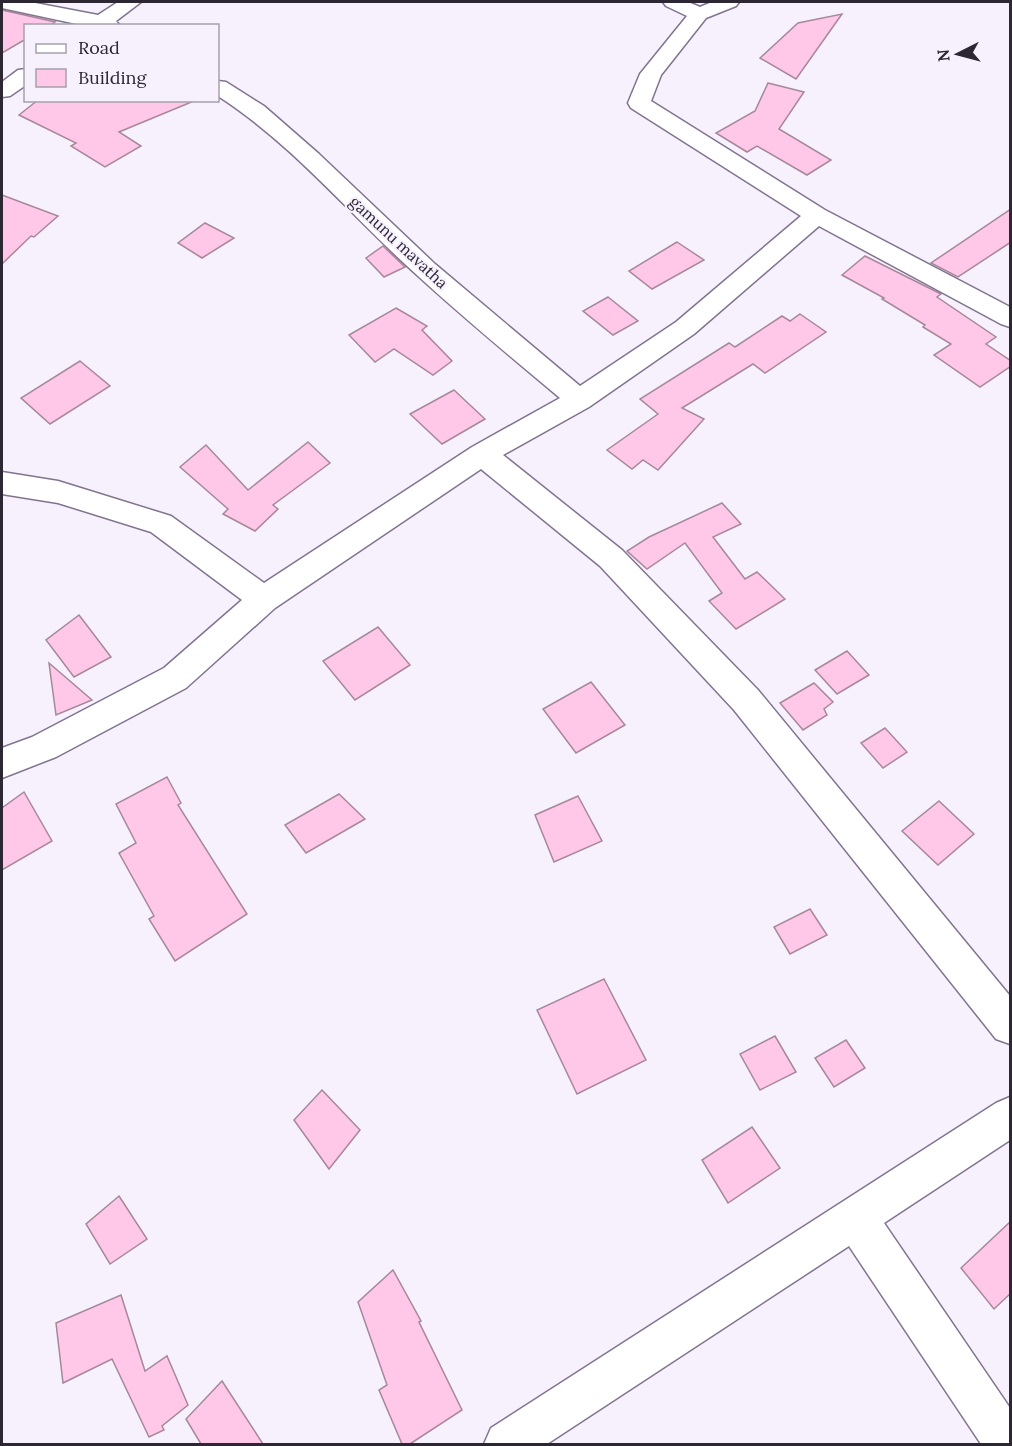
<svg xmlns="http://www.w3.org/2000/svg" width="1012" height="1446" font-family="Lora,serif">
  <rect width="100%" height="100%" fill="#f7f1fe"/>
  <!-- building -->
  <g fill="#ffc7e8" stroke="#a7889a" stroke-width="1.5">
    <polygon points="2,10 20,14 55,22 50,26 26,26 26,39 2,53"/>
    <polygon points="842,14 796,79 760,58 798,23"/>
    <polygon points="768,83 804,92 779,129 831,160 807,175 757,146 747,152 716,133 755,111"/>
    <polygon points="38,100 193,100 194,101 119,132 141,146 105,167 71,146 76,143 19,115"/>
    <polygon points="2,195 58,216 34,237 31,236 2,264"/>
    <polygon points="1011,209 1011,242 958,277 931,263"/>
    <polygon points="205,223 234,238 202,258 178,243"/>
    <polygon points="677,242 704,260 652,289 629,271"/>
    <polygon points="383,246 405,267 384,277 366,258"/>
    <polygon points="865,256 941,294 937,297 996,337 986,344 1011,361 1011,366 980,387 934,355 951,344 923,327 925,325 882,299 884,298 842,275"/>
    <polygon points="608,297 638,321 613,335 583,311"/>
    <polygon points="396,308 427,326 422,330 452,361 433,375 394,349 375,362 349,335"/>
    <polygon points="800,314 826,332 765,373 753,364 682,408 704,419 658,470 643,460 632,469 607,450 658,414 640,399 729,343 735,347 782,316 790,321"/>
    <polygon points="80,361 110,386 50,424 21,398"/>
    <polygon points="454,390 485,419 442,444 410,414"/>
    <polygon points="308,442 330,463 273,505 278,509 255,531 223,514 228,509 180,467 206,445 248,490"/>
    <polygon points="722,503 741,524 713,537 745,579 757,572 785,599 736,629 709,601 722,593 685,543 647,569 627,551 649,537"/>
    <polygon points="79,615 111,657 74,677 46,640"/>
    <polygon points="378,627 410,665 355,700 323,661"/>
    <polygon points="847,651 869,675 837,694 815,670"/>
    <polygon points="49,663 92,700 56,715"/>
    <polygon points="591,682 625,725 576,753 543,709"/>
    <polygon points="814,683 833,702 824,709 827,715 803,730 780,703"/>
    <polygon points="885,728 907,752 883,768 861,743"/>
    <polygon points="167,777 181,803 178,805 247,914 175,961 149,919 154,916 119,853 136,843 116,804"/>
    <polygon points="24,792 52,841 2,870 2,808"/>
    <polygon points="339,794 365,819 306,853 285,825"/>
    <polygon points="578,796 602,841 554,862 535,815"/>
    <polygon points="939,801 974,834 938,865 902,831"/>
    <polygon points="810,909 827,935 790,954 774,927"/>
    <polygon points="604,979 646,1060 577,1094 537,1010"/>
    <polygon points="775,1036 796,1072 760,1090 740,1054"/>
    <polygon points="846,1040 865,1068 834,1087 815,1058"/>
    <polygon points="322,1090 360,1130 329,1169 294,1120"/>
    <polygon points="752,1127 780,1168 728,1203 702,1160"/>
    <polygon points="119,1196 147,1239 110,1264 86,1224"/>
    <polygon points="1011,1221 1011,1293 994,1309 961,1268"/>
    <polygon points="393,1270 421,1321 419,1322 462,1410 410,1444 402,1444 379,1390 387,1385 358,1302"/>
    <polygon points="121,1295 145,1371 167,1356 188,1405 162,1426 164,1430 149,1437 112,1359 63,1383 56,1323"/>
    <polygon points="222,1381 263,1444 201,1444 186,1419"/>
  </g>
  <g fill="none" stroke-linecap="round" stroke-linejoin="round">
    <defs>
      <g id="minor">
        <polygon points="2,2 30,2 98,15 118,2 141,2 116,21 120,26 86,26 2,8"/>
        <path d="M663 2H688L700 7 712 2H739L736 6 706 18 661 75 651 101 825 210 1010 307V327L1001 324 819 226 694 334 589 407 503 455 622 550 758 690 1010 996V1044L996 1039 734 710 600 566 481 469 275 608 186 688 56 757 2 778V748L32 737 164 668 242 600 151 532 58 503 2 494V472L58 481 171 516 264 583 472 447 560 398C512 358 464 318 418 276 351 216 294 145 218 96V81L226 82 264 106 319 154 435 264 580 386 676 322 801 216 631 108 628 103 640 74 687 16 666 6Z"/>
        <polygon points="26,69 26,85 10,96 2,97 2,82 18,70"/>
        <polygon points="1010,1097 1010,1140 884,1223 1010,1408 1010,1444 981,1444 849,1246 547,1444 484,1444 491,1428 996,1103"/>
      </g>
    </defs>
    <!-- minor casing -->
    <use href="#minor" stroke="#82738f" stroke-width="3"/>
    <!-- minor -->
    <use href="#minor" fill="#fff" fill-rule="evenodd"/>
  </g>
  <g text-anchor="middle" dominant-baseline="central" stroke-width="4.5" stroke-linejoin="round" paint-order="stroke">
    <!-- far-street labels -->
    <g font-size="16" fill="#2d2733" stroke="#f7f1fe">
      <text transform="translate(399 242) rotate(43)">gamunu mavatha</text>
    </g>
  </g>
  <!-- border -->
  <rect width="1012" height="1446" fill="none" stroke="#2d2733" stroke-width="6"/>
  <!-- legend -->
  <rect x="24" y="24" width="195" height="78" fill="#f7f1fe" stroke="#a6a0ad" stroke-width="1.5"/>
  <rect x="36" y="44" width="30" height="9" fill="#ffffff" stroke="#a6a0ad" stroke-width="1.5"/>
  <text x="78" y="54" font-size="18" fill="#2d2733">Road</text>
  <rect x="36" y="69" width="30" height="18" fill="#ffc7e8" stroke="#a6a0ad" stroke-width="1.5"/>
  <text x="78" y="84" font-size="18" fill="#2d2733">Building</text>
  <!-- north arrow -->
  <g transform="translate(958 54) rotate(264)" stroke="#f7f1fe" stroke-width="4.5" paint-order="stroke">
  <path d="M0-4.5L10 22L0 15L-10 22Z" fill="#2d2733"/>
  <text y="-9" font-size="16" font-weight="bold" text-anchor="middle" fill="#2d2733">N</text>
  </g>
</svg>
